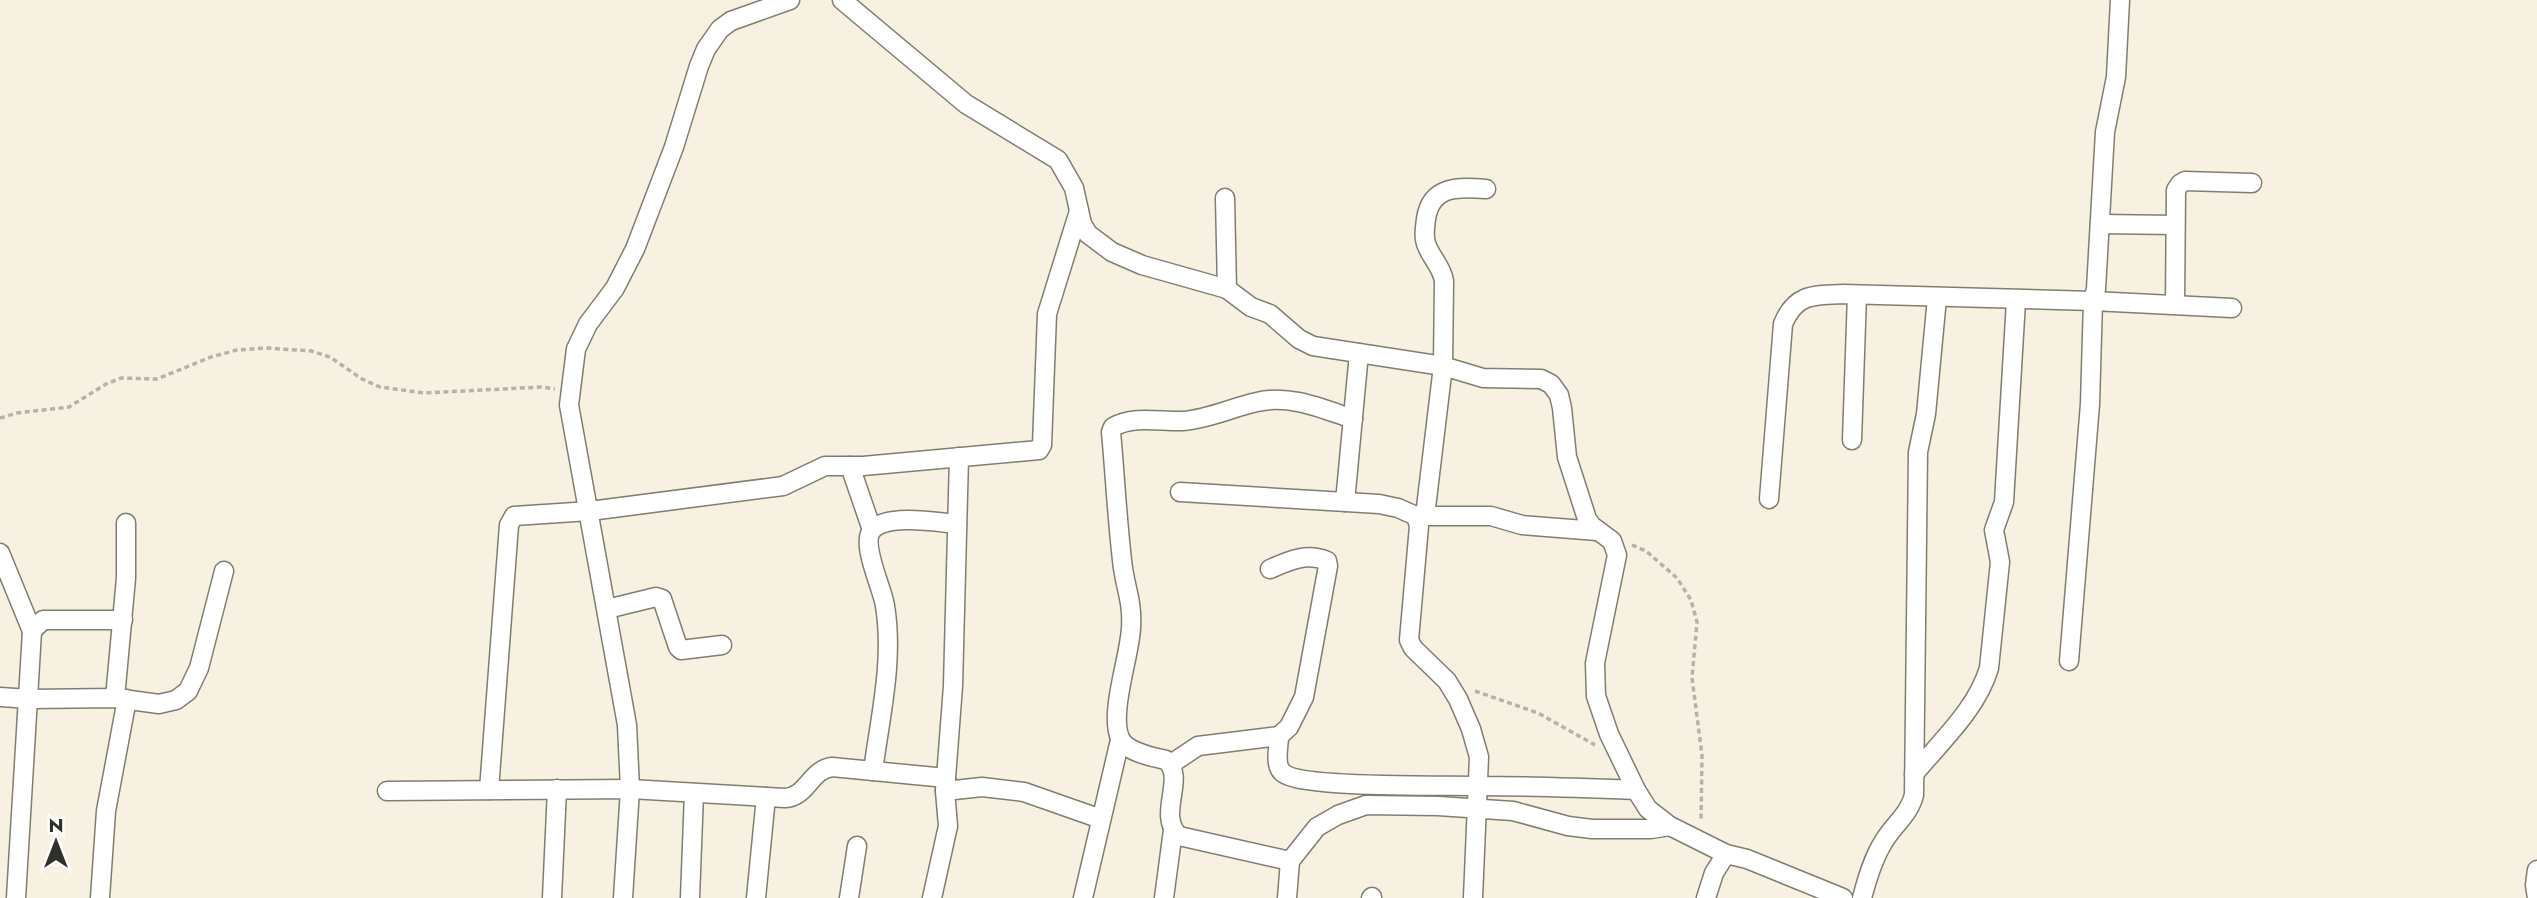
<svg xmlns="http://www.w3.org/2000/svg" width="2537" height="898" font-family="Jost,sans-serif">
  <rect width="100%" height="100%" fill="#f7f1e2"/>
  <g fill="none" stroke-linecap="round" stroke-linejoin="round">
    <defs>
      <g id="street">
        <polyline points="842,0 966,104 1058,160 1074,188 1082,224 1088,234 1112,252 1142,265 1227,289 1251,307 1270,314 1299,339 1313,346 1443,366 1483,378 1541,379 1551,384 1559,395 1562,408 1567,457 1587,519 1592,526 1612,541 1617,555 1595,663 1596,696 1609,734 1636,790 1648,809 1670,826 1726,854 1747,859 1843,898"/>
        <polyline points="1225,198 1227,289"/>
        <polyline points="2100,224 2175,225"/>
        <polyline points="2175,304 2176,190 2180,184 2185,181 2252,183"/>
        <polyline points="1852,440 1857,295"/>
        <polyline points="850,466 872,530"/>
        <polyline points="1180,492 1379,504 1398,508 1416,516 1419,526 1409,640 1413,648 1447,681 1458,699 1471,729 1479,757 1473,898"/>
        <path d="M1769 499 1783 324C1795 294 1813 295 1843 294L2093 301 2096 289 2105 132 2116 77 2120 0"/>
        <polyline points="1345,502 1359,353"/>
        <polyline points="1416,516 1491,516 1522,525 1597,531"/>
        <path d="M1425 516 1443 366 1444 281C1442 267 1432 259 1427 246 1423 238 1425 228 1426 219 1431 185 1459 187 1486 189"/>
        <polyline points="0,553 32,631"/>
        <polyline points="607,609 656,597 662,599 678,647 681,650 722,645"/>
        <polyline points="2069,661 2090,404 2093,301 2232,308"/>
        <polyline points="0,697 30,699 115,698 159,704 176,700 188,691 199,668 224,571"/>
        <polyline points="115,698 126,578 126,523"/>
        <path d="M1279 736C1279 746 1274 764 1282 772 1298 789 1450 785 1479 786 1532 786 1584 788 1636 790"/>
        <path d="M1171 764 1198 746 1279 736 1289 727 1304 697 1328 566 1327 561C1307 552 1288 561 1270 569"/>
        <path d="M873 771C880 717 894 661 885 606 883 589 859 542 873 529 889 514 936 522 957 524"/>
        <path d="M1914 774C1941 741 1977 709 1989 668L2000 562 1994 530 2004 502 2016 301"/>
        <polyline points="489,790 509,525 514,516 590,511 783,486 825,466 863,466 1039,450 1042,445 1047,314 1079,211"/>
        <path d="M387 791 630 789 785 798C807 797 810 770 832 767L946 778"/>
        <polyline points="945,791 982,787 1024,792 1101,819"/>
        <path d="M1290 861 1179 836C1156 815 1187 778 1166 760 1152 757 1126 752 1120 738 1109 713 1130 655 1131 628 1133 600 1124 585 1122 560 1117 517 1115 475 1111 432L1113 427C1134 415 1161 422 1183 421 1209 419 1233 407 1257 402 1290 394 1323 409 1353 419"/>
        <polyline points="16,898 32,631 43,620 123,620"/>
        <polyline points="100,898 106,811 127,699"/>
        <polyline points="552,898 557,789"/>
        <polyline points="623,898 630,789 627,725 569,405 576,349 588,324 615,288 635,249 674,147 699,66 706,49 720,29 731,21 790,0"/>
        <polyline points="690,898 694,793"/>
        <polyline points="756,898 766,797"/>
        <polyline points="849,898 857,846"/>
        <polyline points="932,898 948,826 945,791 953,686 959,457"/>
        <polyline points="1083,898 1120,740"/>
        <polyline points="1164,898 1173,830"/>
        <polyline points="1287,898 1290,861 1317,827 1338,815 1366,805 1438,806 1513,811 1568,826 1592,829 1651,829 1670,826"/>
        <polyline points="1371,898 1372,897"/>
        <polyline points="1706,898 1714,873 1726,854"/>
        <path d="M1862 898C1867 879 1873 858 1884 841 1894 824 1909 815 1914 795L1918 452 1926 414 1937 298"/>
        <polyline points="2537,898 2535,885 2537,870"/>
      </g>
    </defs>
    <!-- street casing -->
    <use href="#street" stroke="#827d6f" stroke-width="21"/>
    <!-- path -->
    <g stroke="#b7b2a6" stroke-width="3.5" stroke-dasharray="5 3.5" stroke-linecap="butt">
      <polyline points="0,418 17,413 69,407 106,384 121,378 157,379 211,357 237,350 266,348 311,351 330,357 362,379 380,387 424,393 541,387 555,389"/>
      <polyline points="1632,545 1646,551 1677,578 1691,600 1697,622 1692,678 1702,755 1701,822"/>
      <polyline points="1475,691 1538,713 1595,745"/>
    </g>
    <!-- street -->
    <use href="#street" stroke="#fff" stroke-width="18"/>
  </g>
  <!-- north arrow -->
  <g transform="translate(56 842)" stroke="#ffffff" stroke-width="5" paint-order="stroke">
  <path d="M0-5L12 26L0 18L-12 26Z" fill="#312f29"/>
  <text y="-10" font-size="19" font-weight="bold" text-anchor="middle" fill="#312f29">N</text>
  </g>
</svg>
